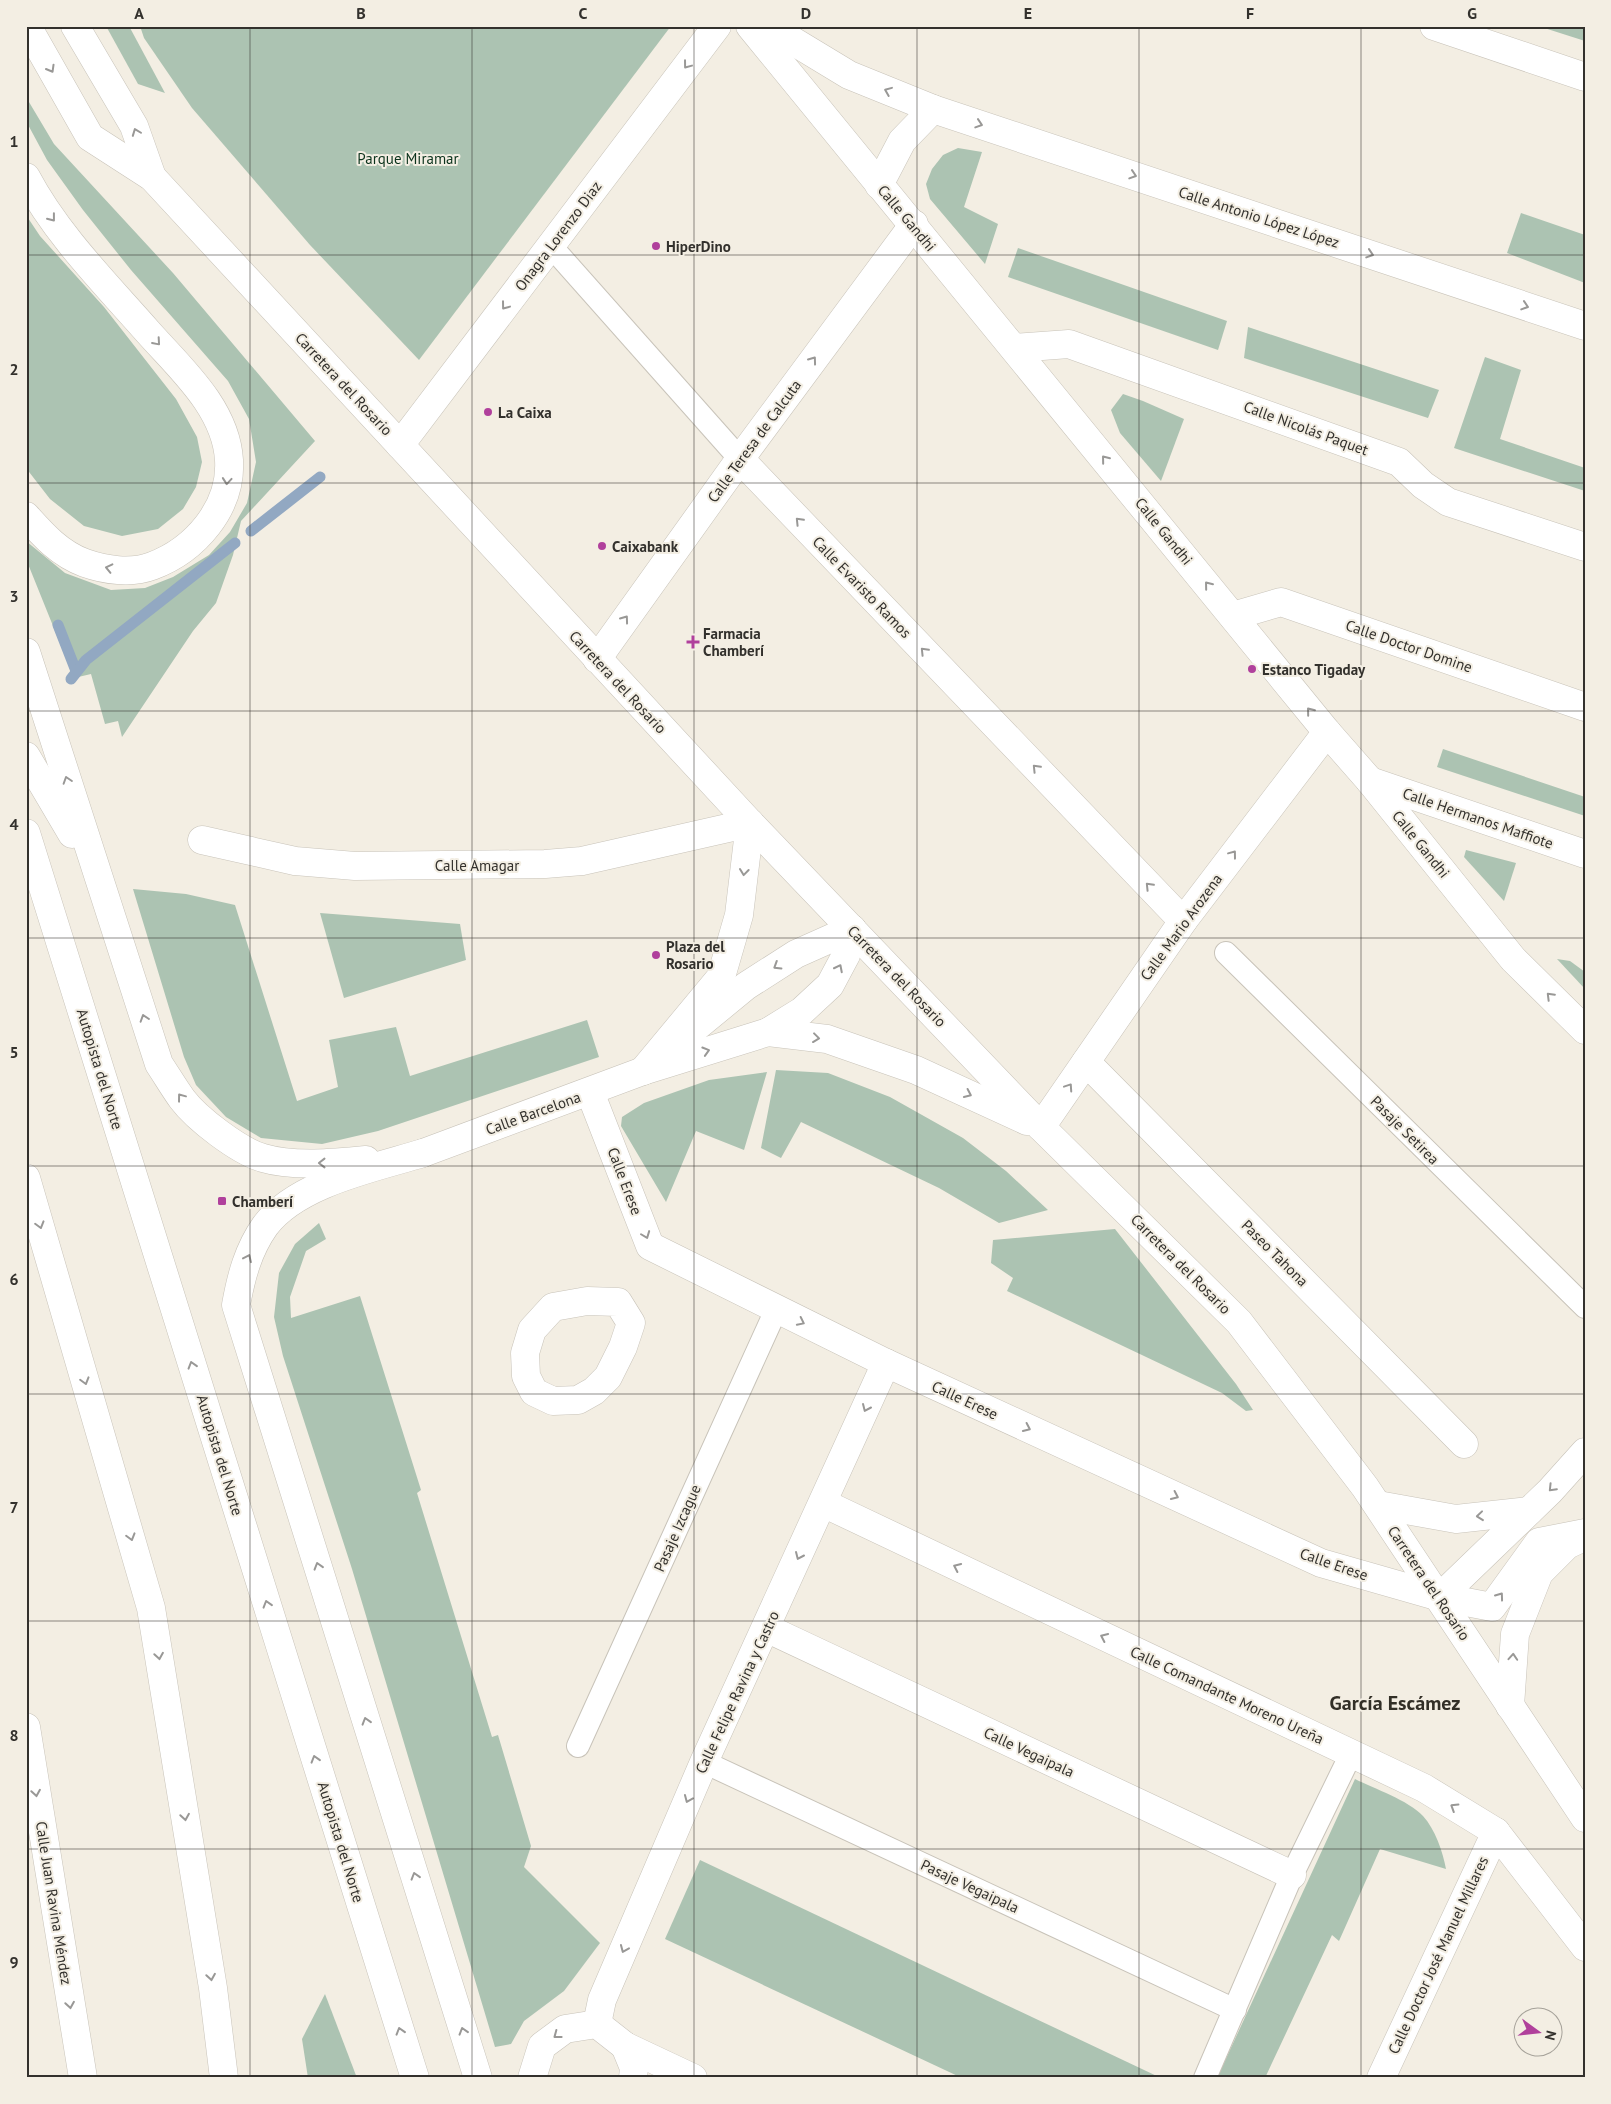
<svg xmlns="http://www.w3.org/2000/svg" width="1611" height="2104" font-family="'PT Sans',sans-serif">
  <rect width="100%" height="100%" fill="#f3eee3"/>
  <!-- green -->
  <g fill="#acc3b2">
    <polygon points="106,26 129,26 165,93 138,84"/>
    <polygon points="140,26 671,26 419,360 310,245 192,108 144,38"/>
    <polygon points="1538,26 1585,26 1585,41"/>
    <polygon points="26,97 54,144 173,273 315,441 241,521 233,555 216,603 193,631 122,737 118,721 105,724 91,674 74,678 26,559 26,541 65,573 111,590 145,588 173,577 209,555 230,532 247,503 256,462 249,419 228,381 131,270 83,210 47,160 26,121"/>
    <polygon points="958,148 982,152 964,207 998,224 985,264 930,199 926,184 932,169 943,155"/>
    <polygon points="1521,213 1585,235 1585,283 1507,253"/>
    <polygon points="26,215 40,236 104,307 176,399 197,437 202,462 196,487 183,509 158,529 122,536 84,526 50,499 26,468"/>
    <polygon points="1018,248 1227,321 1218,350 1008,277"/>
    <polygon points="1248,327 1439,390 1428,418 1244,358"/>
    <polygon points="1485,357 1521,370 1500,439 1585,468 1585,491 1454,448"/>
    <polygon points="1123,394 1143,401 1184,419 1161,481 1120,433 1111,410"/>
    <polygon points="1443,749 1585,797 1585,816 1437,767"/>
    <polygon points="1466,850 1516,863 1504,901 1464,857"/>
    <polygon points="133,889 186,894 235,905 297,1101 338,1087 329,1040 396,1027 410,1076 587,1020 599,1057 378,1131 322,1144 261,1138 226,1117 196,1085 184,1057"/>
    <polygon points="320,913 460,924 466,960 344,998"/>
    <polygon points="1557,959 1570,961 1585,972 1585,989"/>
    <polygon points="776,1070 828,1073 890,1097 963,1138 1006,1171 1048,1210 999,1223 939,1188 801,1122 781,1158 761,1148"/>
    <polygon points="767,1072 744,1150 696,1131 666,1202 621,1126 622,1117 644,1103 709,1080"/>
    <polygon points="319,1223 326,1239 306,1251 290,1297 291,1318 360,1296 421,1490 417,1493 492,1737 498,1735 531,1846 524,1867 600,1943 564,1991 524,2021 511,2044 495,2047 352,1569 283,1356 274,1317 279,1273 295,1244"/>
    <polygon points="1115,1229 1236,1384 1253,1410 1246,1411 1222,1393 1007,1291 1013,1278 991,1263 993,1240"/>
    <path d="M1355 1779C1375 1789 1408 1800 1423 1816 1435 1829 1443 1852 1446 1869L1380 1849 1339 1941 1332 1935 1265 2078H1217Z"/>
    <polygon points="700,1860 1161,2078 962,2078 665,1939"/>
    <polygon points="325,1994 357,2078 308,2078 302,2039"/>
  </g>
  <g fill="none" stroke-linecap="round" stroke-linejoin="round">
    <!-- stream -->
    <g stroke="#92a8c2" stroke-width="11">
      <polyline points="251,531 320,477"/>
      <polyline points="58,625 76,671"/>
      <polyline points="71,679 86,660 235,543"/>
    </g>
    <defs>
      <g id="pedestrian">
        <polyline points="550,245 740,459"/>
        <polyline points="1226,953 1585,1307"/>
        <polyline points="578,1746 776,1310"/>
        <polyline points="704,1762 1235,2010"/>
        <polyline points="1205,2078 1292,1875 1351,1754"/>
      </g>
      <g id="minor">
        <polyline points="750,26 1327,732 1370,781 1513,959 1585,1030"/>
        <polyline points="768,26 849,75 933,109 1585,326"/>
        <polyline points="1434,26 1585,77"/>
        <polyline points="879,185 902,141 933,109"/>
        <polyline points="1014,348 1069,344 1399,462 1423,485 1448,502 1585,547"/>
        <polyline points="400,445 717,26"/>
        <polyline points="740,459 1183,921"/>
        <polyline points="1233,616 1281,602 1585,707"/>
        <polyline points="597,659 740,459 914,224"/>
        <polyline points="1370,781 1585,854"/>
        <polyline points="202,840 295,861 355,866 545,864 582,861 750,823"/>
        <polyline points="1086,1062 1464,1444"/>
        <polyline points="590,1092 650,1246 886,1363 1321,1563 1440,1597 1492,1607 1539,1542 1585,1533"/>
        <polyline points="1041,1127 1183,921 1327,732"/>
        <polygon points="587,1301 618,1302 631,1323 623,1347 608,1377 594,1391 578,1400 553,1401 534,1392 526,1376 525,1353 532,1330 553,1307"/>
        <polyline points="823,1503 1424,1788 1496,1832 1585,1947"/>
        <polyline points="1378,1505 1456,1519 1529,1511"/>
        <polyline points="1440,1597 1550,1491 1585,1452"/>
        <polyline points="766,1628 1292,1875"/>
        <polyline points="1510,1706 1515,1634 1539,1573 1567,1545 1584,1537"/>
        <polyline points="597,2024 602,2000 704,1762 886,1363"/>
        <polyline points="625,2046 634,2068 633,2078"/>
        <polyline points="532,2078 542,2046 565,2029 597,2024 625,2046 693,2078"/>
        <polyline points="1381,2078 1496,1832"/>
      </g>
      <g id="tertiary">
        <polyline points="673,1046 746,986 796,954 852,929"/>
        <polyline points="423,1153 643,1071 768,1032 802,1011 830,985 846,955 852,929"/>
        <polyline points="26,1727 83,2078"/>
      </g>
      <g id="secondary">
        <polyline points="27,26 90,137 152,177 750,823 1041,1127 1239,1322 1365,1487 1585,1818"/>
        <polyline points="75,26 134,126 152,177"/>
        <polyline points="768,1032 827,1039 916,1070 1027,1121"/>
        <polyline points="643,1071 721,977 739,915 750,823"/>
      </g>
      <g id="motorway">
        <path d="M26 177C56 234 105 283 148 332 180 368 226 408 229 460 232 508 195 550 152 566 131 574 105 570 85 563 60 554 43 535 26 516"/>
        <path d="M26 652 159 1064C167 1076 174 1088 182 1099 197 1119 239 1151 263 1158 293 1167 335 1163 366 1160"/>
        <polyline points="26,756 72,834"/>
        <polyline points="26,833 415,2078"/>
        <path d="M423 1153C374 1168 297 1183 265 1226 248 1250 241 1277 236 1305L478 2078"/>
        <polyline points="26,1178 151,1608 213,1988 224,2078"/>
      </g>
    </defs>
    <!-- pedestrian casing -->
    <use href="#pedestrian" stroke="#c8c3b9" stroke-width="24"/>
    <!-- minor casing -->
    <use href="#minor" stroke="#c8c3b9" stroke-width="29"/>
    <!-- tertiary casing -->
    <use href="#tertiary" stroke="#c8c3b9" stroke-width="29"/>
    <!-- secondary casing -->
    <use href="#secondary" stroke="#c8c3b9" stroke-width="29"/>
    <!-- motorway casing -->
    <use href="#motorway" stroke="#c8c3b9" stroke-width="29"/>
    <!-- pedestrian -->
    <use href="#pedestrian" stroke="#fff" stroke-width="22"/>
    <!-- minor -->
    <use href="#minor" stroke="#fff" stroke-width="28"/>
    <!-- tertiary -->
    <use href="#tertiary" stroke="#fff" stroke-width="28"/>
    <!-- secondary -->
    <use href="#secondary" stroke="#fff" stroke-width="28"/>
    <!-- motorway -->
    <use href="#motorway" stroke="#fff" stroke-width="28"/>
  </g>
  <!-- one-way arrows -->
  <defs><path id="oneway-chevron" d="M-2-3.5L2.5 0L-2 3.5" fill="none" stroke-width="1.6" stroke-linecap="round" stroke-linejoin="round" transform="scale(1.25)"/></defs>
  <g stroke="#999896">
    <use href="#oneway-chevron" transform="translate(687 65) rotate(127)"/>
    <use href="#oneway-chevron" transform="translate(51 69) rotate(60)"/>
    <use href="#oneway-chevron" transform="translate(888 91) rotate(-158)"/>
    <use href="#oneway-chevron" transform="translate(979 124) rotate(18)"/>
    <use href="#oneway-chevron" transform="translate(136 132) rotate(-111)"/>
    <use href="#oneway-chevron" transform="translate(1133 175) rotate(18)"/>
    <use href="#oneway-chevron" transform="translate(52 218) rotate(52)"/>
    <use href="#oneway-chevron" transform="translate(1370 254) rotate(18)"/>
    <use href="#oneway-chevron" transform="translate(505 306) rotate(127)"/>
    <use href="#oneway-chevron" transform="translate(1525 306) rotate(18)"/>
    <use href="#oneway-chevron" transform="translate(157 342) rotate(49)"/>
    <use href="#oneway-chevron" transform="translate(813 360) rotate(-54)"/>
    <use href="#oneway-chevron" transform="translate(1105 459) rotate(-129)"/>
    <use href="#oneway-chevron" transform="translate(227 481) rotate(95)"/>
    <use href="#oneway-chevron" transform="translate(799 521) rotate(-134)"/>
    <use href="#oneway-chevron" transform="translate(109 568) rotate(-167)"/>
    <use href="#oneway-chevron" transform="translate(1208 585) rotate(-129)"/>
    <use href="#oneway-chevron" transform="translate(625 619) rotate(-54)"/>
    <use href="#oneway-chevron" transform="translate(924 651) rotate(-134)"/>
    <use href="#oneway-chevron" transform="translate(1310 711) rotate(-129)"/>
    <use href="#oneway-chevron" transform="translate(1036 768) rotate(-134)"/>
    <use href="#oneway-chevron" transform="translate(67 780) rotate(-108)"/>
    <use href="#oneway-chevron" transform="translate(1233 854) rotate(-53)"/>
    <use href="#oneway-chevron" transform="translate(744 872) rotate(97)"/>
    <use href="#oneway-chevron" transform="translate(1149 886) rotate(-134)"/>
    <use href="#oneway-chevron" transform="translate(777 966) rotate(148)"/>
    <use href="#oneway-chevron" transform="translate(839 968) rotate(-63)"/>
    <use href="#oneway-chevron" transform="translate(1550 996) rotate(-135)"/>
    <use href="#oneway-chevron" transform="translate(144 1018) rotate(-108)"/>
    <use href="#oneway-chevron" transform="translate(816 1038) rotate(7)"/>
    <use href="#oneway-chevron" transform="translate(706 1051) rotate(-17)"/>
    <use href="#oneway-chevron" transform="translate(1069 1087) rotate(-56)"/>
    <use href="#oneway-chevron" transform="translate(968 1094) rotate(25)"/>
    <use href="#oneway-chevron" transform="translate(181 1097) rotate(-127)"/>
    <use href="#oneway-chevron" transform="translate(322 1163) rotate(-180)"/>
    <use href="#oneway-chevron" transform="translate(40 1225) rotate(74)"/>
    <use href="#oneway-chevron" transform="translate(646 1235) rotate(69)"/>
    <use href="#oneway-chevron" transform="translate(248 1258) rotate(-65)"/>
    <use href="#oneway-chevron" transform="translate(801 1322) rotate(26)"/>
    <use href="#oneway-chevron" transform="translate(192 1365) rotate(-107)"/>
    <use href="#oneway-chevron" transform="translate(85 1381) rotate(74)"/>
    <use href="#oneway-chevron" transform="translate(866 1408) rotate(114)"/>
    <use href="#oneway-chevron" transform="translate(1027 1428) rotate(25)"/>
    <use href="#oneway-chevron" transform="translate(1552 1488) rotate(134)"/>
    <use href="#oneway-chevron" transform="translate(1175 1496) rotate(25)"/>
    <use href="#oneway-chevron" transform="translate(1480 1516) rotate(174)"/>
    <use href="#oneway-chevron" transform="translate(131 1537) rotate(74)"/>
    <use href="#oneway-chevron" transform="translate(799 1556) rotate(114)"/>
    <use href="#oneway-chevron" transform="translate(318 1566) rotate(-107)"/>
    <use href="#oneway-chevron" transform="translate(957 1567) rotate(-155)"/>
    <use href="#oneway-chevron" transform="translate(1500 1596) rotate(-54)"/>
    <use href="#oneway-chevron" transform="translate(267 1604) rotate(-107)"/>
    <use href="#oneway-chevron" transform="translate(1104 1637) rotate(-155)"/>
    <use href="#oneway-chevron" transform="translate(159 1656) rotate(81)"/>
    <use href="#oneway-chevron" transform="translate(1513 1657) rotate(-86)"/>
    <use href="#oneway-chevron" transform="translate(366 1721) rotate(-107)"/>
    <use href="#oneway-chevron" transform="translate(315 1759) rotate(-107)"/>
    <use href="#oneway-chevron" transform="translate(36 1793) rotate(81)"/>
    <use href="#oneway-chevron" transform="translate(688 1799) rotate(113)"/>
    <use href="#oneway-chevron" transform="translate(1454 1807) rotate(-148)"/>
    <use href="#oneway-chevron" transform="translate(185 1817) rotate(81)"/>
    <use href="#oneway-chevron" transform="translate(415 1876) rotate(-107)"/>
    <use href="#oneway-chevron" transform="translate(624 1949) rotate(113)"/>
    <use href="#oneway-chevron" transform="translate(211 1977) rotate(81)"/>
    <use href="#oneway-chevron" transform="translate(70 2005) rotate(81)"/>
    <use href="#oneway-chevron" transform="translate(400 2031) rotate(-107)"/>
    <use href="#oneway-chevron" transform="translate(463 2031) rotate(-107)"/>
    <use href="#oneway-chevron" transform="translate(557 2035) rotate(143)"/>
  </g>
  <!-- grid -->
  <path fill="none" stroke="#33312d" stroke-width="1" stroke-opacity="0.55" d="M250 26V2078M472 26V2078M694 26V2078M917 26V2078M1139 26V2078M1361 26V2078M26 255H1585M26 483H1585M26 711H1585M26 938H1585M26 1166H1585M26 1394H1585M26 1621H1585M26 1849H1585"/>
  <!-- markers -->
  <g fill="#b0409c" stroke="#f3eee3" stroke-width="2">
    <circle cx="656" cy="246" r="5"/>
    <circle cx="488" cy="412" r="5"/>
    <circle cx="602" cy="546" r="5"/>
    <path d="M690.5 634.5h5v5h5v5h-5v5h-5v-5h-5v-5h5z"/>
    <circle cx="1252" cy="669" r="5"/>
    <circle cx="656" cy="955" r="5"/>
    <rect x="217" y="1196" width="10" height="10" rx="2.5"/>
  </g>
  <g text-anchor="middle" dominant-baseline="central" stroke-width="4" stroke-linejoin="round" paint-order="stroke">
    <!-- park labels -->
    <g font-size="15" fill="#0b331c" stroke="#f3eee3">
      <text x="408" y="158">Parque Miramar</text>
    </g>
    <!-- street labels -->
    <g font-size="15" fill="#33312d" stroke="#f3eee3">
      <text transform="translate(1259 217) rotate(18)">Calle Antonio López López</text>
      <text transform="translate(907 218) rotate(50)">Calle Gandhi</text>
      <text transform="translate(558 236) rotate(-53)">Onagra Lorenzo Diaz</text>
      <text transform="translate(344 384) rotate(47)">Carretera del Rosario</text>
      <text transform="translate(1306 428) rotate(20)">Calle Nicolás Paquet</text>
      <text transform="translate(754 441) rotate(-54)">Calle Teresa de Calcuta</text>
      <text transform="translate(1164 531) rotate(51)">Calle Gandhi</text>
      <text transform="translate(862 587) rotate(46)">Calle Evaristo Ramos</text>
      <text transform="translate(1409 646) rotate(19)">Calle Doctor Domine</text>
      <text transform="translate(618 682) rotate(47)">Carretera del Rosario</text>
      <text transform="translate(1478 818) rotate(19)">Calle Hermanos Maffiote</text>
      <text transform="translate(1421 844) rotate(51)">Calle Gandhi</text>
      <text x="477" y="865">Calle Amagar</text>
      <text transform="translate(1181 927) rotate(-54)">Calle Mario Arozena</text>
      <text transform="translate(897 976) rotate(46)">Carretera del Rosario</text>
      <text transform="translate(100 1069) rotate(73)">Autopista del Norte</text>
      <text transform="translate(533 1113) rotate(-20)">Calle Barcelona</text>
      <text transform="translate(1405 1130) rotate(45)">Pasaje Setirea</text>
      <text transform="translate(625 1181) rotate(69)">Calle Erese</text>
      <text transform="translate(1275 1253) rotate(45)">Paseo Tahona</text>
      <text transform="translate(1181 1264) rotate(45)">Carretera del Rosario</text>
      <text transform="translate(965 1400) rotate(25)">Calle Erese</text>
      <text transform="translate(220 1455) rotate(73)">Autopista del Norte</text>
      <text transform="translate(677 1528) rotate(-66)">Pasaje Izcague</text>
      <text transform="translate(1334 1564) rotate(19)">Calle Erese</text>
      <text transform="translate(1429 1583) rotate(56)">Carretera del Rosario</text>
      <text transform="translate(737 1692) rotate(-65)">Calle Felipe Ravina y Castro</text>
      <text transform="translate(1227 1695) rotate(25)">Calle Comandante Moreno Ureña</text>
      <text transform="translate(1029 1752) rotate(25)">Calle Vegaipala</text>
      <text transform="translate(341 1842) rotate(73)">Autopista del Norte</text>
      <text transform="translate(970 1886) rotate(25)">Pasaje Vegaipala</text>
      <text transform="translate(54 1903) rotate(81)">Calle Juan Ravina Méndez</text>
      <text transform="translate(1438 1955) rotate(-65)">Calle Doctor José Manuel Millares</text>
    </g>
    <!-- poi labels -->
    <g font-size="15" font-weight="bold" fill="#33312d" stroke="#f3eee3" text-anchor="start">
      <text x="666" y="246">HiperDino</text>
      <text x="498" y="412">La Caixa</text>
      <text x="612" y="546">Caixabank</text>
      <text x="703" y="633">Farmacia<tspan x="703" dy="17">Chamberí</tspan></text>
      <text x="1262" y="669">Estanco Tigaday</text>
      <text x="666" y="946">Plaza del<tspan x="666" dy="17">Rosario</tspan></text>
      <text x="232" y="1201">Chamberí</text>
    </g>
    <!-- district labels -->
    <g font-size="20" font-weight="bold" fill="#322f27" stroke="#f3eee3">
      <text x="1395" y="1703">García Escámez</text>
    </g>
  </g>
  <!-- border -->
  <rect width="1611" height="2104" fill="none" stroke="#f3eee3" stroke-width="55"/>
  <!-- north arrow -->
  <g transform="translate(1538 2032) rotate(105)"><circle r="24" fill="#f3eee3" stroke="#a6a29a"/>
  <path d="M0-4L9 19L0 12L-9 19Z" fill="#b0409c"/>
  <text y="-8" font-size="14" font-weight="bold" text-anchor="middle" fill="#33312d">N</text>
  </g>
  <rect x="28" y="28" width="1556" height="2048" fill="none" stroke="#33312d" stroke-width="2"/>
  <g font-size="16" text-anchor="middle" font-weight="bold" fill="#33312d">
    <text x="139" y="19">A</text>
    <text x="361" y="19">B</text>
    <text x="583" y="19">C</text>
    <text x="806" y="19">D</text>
    <text x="1028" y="19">E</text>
    <text x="1250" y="19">F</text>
    <text x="1472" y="19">G</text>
    <text x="14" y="147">1</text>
    <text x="14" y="375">2</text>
    <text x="14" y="602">3</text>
    <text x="14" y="830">4</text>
    <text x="14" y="1058">5</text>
    <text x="14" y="1285">6</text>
    <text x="14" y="1513">7</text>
    <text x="14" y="1741">8</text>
    <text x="14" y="1968">9</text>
  </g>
</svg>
